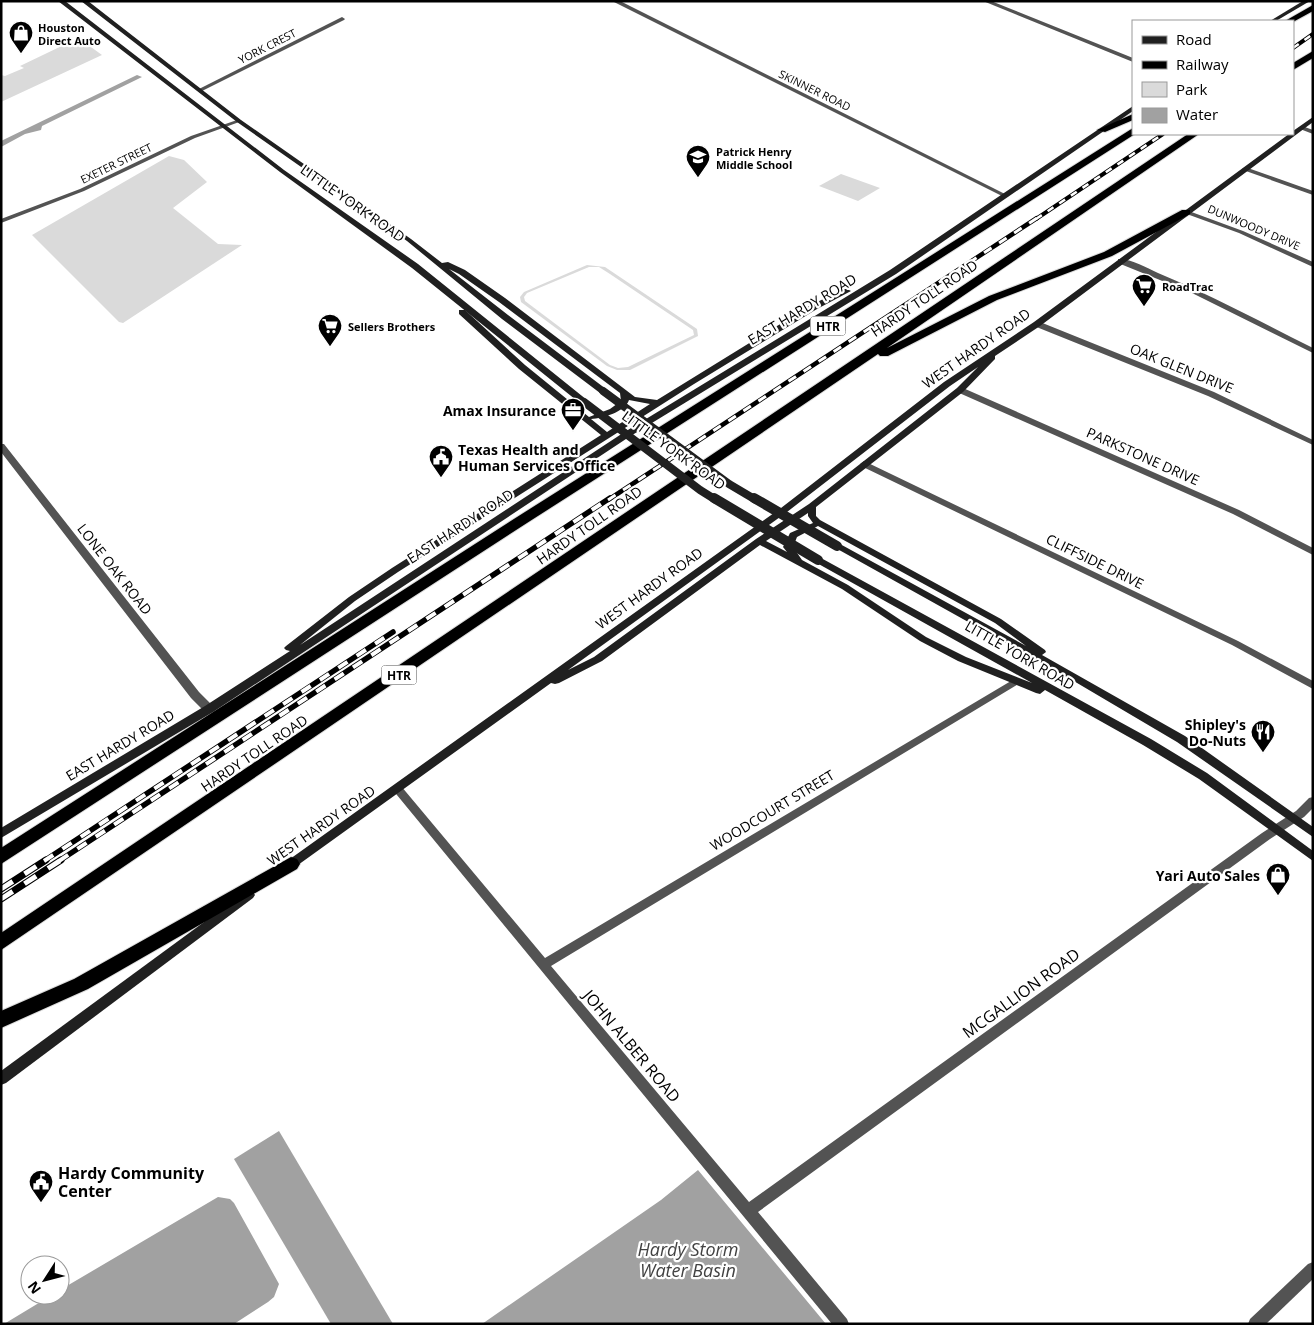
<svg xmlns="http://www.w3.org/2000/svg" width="1314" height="1325" font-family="'Open Sans',sans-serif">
  <rect width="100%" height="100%" fill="#fff"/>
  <!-- green -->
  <g fill="#dadada" fill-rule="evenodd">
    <polygon points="70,42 84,42 102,55 1,102 1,75 5,76 24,68 20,66"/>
    <polygon points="169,156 184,160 207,182 173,208 218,244 242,245 123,323 119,322 32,235"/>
    <polygon points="841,174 880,188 858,201 819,186"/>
    <path d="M587 265 605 267 697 329 698 336 630 370H617L607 366 521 302 520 297 524 292ZM589 267H599L610 274 693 330 694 335 628 367 618 368 610 365 525 301 524 297 527 293Z"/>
  </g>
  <!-- water -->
  <g fill="#a1a1a1">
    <polygon points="137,75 142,77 42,126 41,130 25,134 1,147 1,141"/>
    <polygon points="279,1131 393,1324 331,1324 234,1159"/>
    <polygon points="698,1170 826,1324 482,1324 661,1200"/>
    <polygon points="218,1197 230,1199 234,1203 279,1284 274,1297 268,1302 234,1324 4,1324 52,1295 60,1295 60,1290"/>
  </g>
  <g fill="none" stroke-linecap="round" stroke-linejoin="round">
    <defs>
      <g id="motorway">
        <polygon points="1313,5 1313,11 1293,22 1285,21"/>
        <polygon points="1313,51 1313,58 1293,70 1293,63"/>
        <polygon points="1133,114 1133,120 1105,132 1097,130"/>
        <polygon points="1133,128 1133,134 1135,134 527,523 1,864 1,848 517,517"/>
        <polygon points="1188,134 1199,134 887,348 989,296 1104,252 1182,210 1190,210 1190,214 1112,256 997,300 888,356 880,356 878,354 1,950 1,933"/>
        <polygon points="291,857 297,859 300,864 297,869 88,989 1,1028 1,1011 74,979"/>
      </g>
    </defs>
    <!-- motorway casing -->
    <use href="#motorway" stroke="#dbdbdb" stroke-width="2"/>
    <!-- minor -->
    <g fill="#535353" fill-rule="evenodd">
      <polygon points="612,1 620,1 1009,196 1004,197"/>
      <polygon points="983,1 991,1 1133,58 1133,62"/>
      <polygon points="342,17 345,19 344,20 202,91 197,90"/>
      <polygon points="1245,167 1313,191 1313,195 1243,170 1242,169"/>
      <polygon points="1186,210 1243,231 1313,262 1313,267 1239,233 1184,213 1184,211"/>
      <path d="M1118 259C1130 258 1147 268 1158 273 1211 295 1261 322 1313 348V353L1192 293 1118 263Z"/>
      <polygon points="1034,322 1040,322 1214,392 1313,440 1313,445 1208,396 1034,326"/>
      <polygon points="957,388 963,388 1239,510 1313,548 1313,555 1233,514 957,392"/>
      <polygon points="1,444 4,444 199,692 213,706 214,709 213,712 205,712 191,698 1,452"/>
      <polygon points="864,461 1238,641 1313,681 1313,689 1232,645 861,466 860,464"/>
      <polygon points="1016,678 1020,679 1021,681 1020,683 551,966 749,1202 1262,833 1296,811 1309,798 1313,797 1313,808 1304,817 1270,839 758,1212 847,1319 849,1324 832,1324 392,789 393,786 401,786 545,958"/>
      <polygon points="1313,1262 1313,1279 1266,1324 1248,1324 1250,1319 1308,1264"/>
    </g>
    <!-- tertiary -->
    <g fill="#535353" fill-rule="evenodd">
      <polygon points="237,120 242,121 195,138 84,191 1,223 1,219 80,189 191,136"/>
      <polygon points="1302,126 1313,130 1313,134 1300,129 1300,127"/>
    </g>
    <!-- secondary -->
    <g fill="#202020" fill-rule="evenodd">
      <polygon points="58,1 65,1 284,170 418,264 587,400 587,404 581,404 412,268 280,172"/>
      <path d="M81 1H88L241 120 411 239 442 263 448 262 465 270 505 298 635 397 657 400 811 305 844 289H847L851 291 817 309 694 384 398 572 355 601 300 645 623 433 890 270 1133 106V111L896 274 629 437 213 712 1 838V828L205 706 290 651 286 650 284 648 286 646 349 597 392 568 601 435 519 369 459 314V310H465L525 365 589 417 610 409 621 401 620 393 499 302 459 274 449 269 508 315 606 389V393H600L502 319 407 241 237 122ZM629 400 650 404 607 432 591 419C603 418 625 412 629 400Z"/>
      <polygon points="1303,1 1310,1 1276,21 1270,21"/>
      <path d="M1313 117V122L1040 326 995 356V359L963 392 816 507V516L820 520 1001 619 1045 650 1046 652 1042 655 1185 736 1313 827V837L1177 742 1072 680 832 546 837 543 840 544 1026 646 995 623 818 526 797 537 793 547 802 560 848 585 926 637 966 657 1032 683 815 562 813 560 815 558H821L1151 739 1207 773 1313 851V861L1199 779 1143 745 1045 690 1040 694 1036 693 958 661 920 641 842 589 760 545 602 661 559 683 555 684 551 683 291 870 287 871 283 870 281 867 283 864 781 508 944 382 1034 322 1289 134H1293V131ZM978 367 957 388 809 504 756 539 594 657 568 670 787 512 950 386ZM808 513V516L813 523 790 533 783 547 787 552 766 541Z"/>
      <polygon points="249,890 253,892 255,895 253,898 6,1083 1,1085 1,1071 245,892"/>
    </g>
    <!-- motorway -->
    <use href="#motorway" fill="#000" fill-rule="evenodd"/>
    <defs>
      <g id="rail-far3">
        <polyline points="1293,48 1313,34"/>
        <polyline points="1036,219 1163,134"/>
      </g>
      <polyline id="rail-far2" points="608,500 1037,218"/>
      <g id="rail-far1">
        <polyline points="44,861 393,632"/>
        <polyline points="59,861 610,498"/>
      </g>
      <g id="rail">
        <polyline points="1,889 46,860"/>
        <polyline points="1,899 61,860"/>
      </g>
    </defs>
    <!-- rail-far3 casing -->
    <use href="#rail-far3" stroke="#000" stroke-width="4"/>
    <!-- rail-far2 casing -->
    <use href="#rail-far2" stroke="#000" stroke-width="4.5"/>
    <!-- rail-far1 casing -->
    <use href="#rail-far1" stroke="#000" stroke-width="5.5"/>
    <!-- rail casing -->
    <use href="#rail" stroke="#000" stroke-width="7"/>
    <!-- rail-far3 -->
    <use href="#rail-far3" stroke="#fff" stroke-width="2.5" stroke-dasharray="7" stroke-linecap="butt"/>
    <!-- rail-far2 -->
    <use href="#rail-far2" stroke="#fff" stroke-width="3" stroke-dasharray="9" stroke-linecap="butt"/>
    <!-- rail-far1 -->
    <use href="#rail-far1" stroke="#fff" stroke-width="4" stroke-dasharray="11" stroke-linecap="butt"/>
    <!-- rail -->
    <use href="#rail" stroke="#fff" stroke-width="5" stroke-dasharray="14" stroke-linecap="butt"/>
    <!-- secondary-bridge-far1 -->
    <g stroke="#202020" stroke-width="8">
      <polyline points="603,391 729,484 756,500"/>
      <polyline points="584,402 700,490 716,500"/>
    </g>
    <!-- secondary-bridge -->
    <g stroke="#202020" stroke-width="10">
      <polyline points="714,498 818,560"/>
      <polyline points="754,498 837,546"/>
    </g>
  </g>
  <!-- icons -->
  <defs>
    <symbol id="shop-pin" viewBox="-11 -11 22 30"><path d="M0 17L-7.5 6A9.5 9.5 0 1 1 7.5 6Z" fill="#000" stroke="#fff"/><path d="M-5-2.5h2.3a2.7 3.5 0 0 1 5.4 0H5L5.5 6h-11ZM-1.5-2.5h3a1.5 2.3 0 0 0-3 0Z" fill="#fff"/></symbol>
    <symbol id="school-pin" viewBox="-11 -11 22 30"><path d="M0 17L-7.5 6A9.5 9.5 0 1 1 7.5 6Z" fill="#000" stroke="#fff"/><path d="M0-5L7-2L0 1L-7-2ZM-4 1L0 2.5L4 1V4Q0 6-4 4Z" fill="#fff"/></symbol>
    <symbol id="supermarket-pin" viewBox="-11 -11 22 30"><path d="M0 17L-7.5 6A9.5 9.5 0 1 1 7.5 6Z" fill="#000" stroke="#fff"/><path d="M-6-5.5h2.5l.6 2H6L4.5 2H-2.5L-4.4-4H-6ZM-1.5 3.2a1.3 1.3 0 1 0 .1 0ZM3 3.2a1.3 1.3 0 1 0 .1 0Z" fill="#fff"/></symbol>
    <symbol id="office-pin" viewBox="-11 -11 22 30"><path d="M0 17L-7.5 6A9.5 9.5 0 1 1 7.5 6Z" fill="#000" stroke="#fff"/><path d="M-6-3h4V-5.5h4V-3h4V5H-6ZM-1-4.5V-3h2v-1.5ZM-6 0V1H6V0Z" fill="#fff"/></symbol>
    <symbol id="civic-pin" viewBox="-11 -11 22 30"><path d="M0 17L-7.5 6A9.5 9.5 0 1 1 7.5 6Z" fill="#000" stroke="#fff"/><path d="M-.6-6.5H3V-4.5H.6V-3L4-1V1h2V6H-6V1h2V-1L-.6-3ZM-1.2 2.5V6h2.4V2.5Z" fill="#fff"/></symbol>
    <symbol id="restaurant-pin" viewBox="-11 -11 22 30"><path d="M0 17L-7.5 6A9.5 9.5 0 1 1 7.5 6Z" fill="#000" stroke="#fff"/><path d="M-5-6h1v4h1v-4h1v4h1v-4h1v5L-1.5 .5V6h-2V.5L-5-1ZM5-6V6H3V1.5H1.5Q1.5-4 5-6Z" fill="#fff"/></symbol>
  </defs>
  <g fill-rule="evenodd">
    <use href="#shop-pin" x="7" y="19" width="28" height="38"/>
    <use href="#school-pin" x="684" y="143" width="28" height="38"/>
    <use href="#supermarket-pin" x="1130" y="272" width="28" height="38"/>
    <use href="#supermarket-pin" x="316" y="312" width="28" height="38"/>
    <use href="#office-pin" x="559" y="396" width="28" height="38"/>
    <use href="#civic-pin" x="427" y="443" width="28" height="38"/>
    <use href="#restaurant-pin" x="1249" y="718" width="28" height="38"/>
    <use href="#shop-pin" x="1264" y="861" width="28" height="38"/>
    <use href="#civic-pin" x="27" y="1168" width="28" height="38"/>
  </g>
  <g text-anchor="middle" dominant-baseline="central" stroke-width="4.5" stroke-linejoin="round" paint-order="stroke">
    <!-- far-poi labels -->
    <g font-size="11" font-weight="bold" fill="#000" stroke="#fff" text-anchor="start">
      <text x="38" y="27">Houston<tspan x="38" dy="13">Direct Auto</tspan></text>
      <text x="716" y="151">Patrick Henry<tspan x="716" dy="13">Middle School</tspan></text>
      <text x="1162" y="286">RoadTrac</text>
      <text x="348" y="326">Sellers Brothers</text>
    </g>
    <!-- far-street labels -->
    <g font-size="11" fill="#000" stroke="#fff">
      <text transform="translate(267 46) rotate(-27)">YORK CREST</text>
      <text transform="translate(815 90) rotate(26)">SKINNER ROAD</text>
      <text transform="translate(116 163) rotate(-26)">EXETER STREET</text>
      <text transform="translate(1254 227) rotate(23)">DUNWOODY DRIVE</text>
    </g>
    <!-- shield labels -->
    <g fill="#fff" stroke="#4c4c4c" stroke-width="1">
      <rect x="810.5" y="316.5" width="35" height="19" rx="4"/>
      <rect x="381.5" y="665.5" width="35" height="19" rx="4"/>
    </g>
    <g font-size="12" font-weight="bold" fill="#000">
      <text x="828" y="326">HTR</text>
      <text x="399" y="675">HTR</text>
    </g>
    <!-- street labels -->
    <g font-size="14" fill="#000" stroke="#fff">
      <text transform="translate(353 203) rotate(35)">LITTLE YORK ROAD</text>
      <text transform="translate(924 298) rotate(-34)">HARDY TOLL ROAD</text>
      <text transform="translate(802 309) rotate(-31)">EAST HARDY ROAD</text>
      <text transform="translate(976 348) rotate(-35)">WEST HARDY ROAD</text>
      <text transform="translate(1182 368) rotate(22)">OAK GLEN DRIVE</text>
      <text transform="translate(674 450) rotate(36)">LITTLE YORK ROAD</text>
      <text transform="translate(1143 456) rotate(24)">PARKSTONE DRIVE</text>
      <text transform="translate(589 525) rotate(-35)">HARDY TOLL ROAD</text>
      <text transform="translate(460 526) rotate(-33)">EAST HARDY ROAD</text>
      <text transform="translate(1095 561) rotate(26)">CLIFFSIDE DRIVE</text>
      <text transform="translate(115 569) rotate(52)">LONE OAK ROAD</text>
      <text transform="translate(649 588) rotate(-36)">WEST HARDY ROAD</text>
      <text transform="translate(1020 655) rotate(30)">LITTLE YORK ROAD</text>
      <text transform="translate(120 745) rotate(-31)">EAST HARDY ROAD</text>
      <text transform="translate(254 753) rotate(-34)">HARDY TOLL ROAD</text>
      <text transform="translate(772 810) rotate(-31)">WOODCOURT STREET</text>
      <text transform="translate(321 825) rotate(-35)">WEST HARDY ROAD</text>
    </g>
    <!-- poi labels -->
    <g font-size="14" font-weight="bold" fill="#000" stroke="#fff" text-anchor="end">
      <text x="556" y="410">Amax Insurance</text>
      <text x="458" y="449" text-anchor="start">Texas Health and<tspan x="458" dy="16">Human Services Office</tspan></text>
      <text x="1246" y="724">Shipley's<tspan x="1246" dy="16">Do-Nuts</tspan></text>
      <text x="1260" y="875">Yari Auto Sales</text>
    </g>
    <!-- near-street labels -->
    <g font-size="16" fill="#000" stroke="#fff">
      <text transform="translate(1021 993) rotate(-36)">MCGALLION ROAD</text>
      <text transform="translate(632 1046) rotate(50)">JOHN ALBER ROAD</text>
    </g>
    <!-- near-poi labels -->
    <g font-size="16" font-weight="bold" fill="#000" stroke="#fff" text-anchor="start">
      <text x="58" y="1173">Hardy Community<tspan x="58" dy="18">Center</tspan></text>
    </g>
    <!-- near-water labels -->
    <g font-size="18" font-style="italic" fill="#424242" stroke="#fff">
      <text x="688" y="1249">Hardy Storm<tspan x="688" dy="21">Water Basin</tspan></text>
    </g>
  </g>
  <!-- border -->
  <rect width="1314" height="1325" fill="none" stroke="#000000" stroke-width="5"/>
  <!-- legend -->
  <rect x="1132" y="20" width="162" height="115" fill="#ffffff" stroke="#999999"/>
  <rect x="1142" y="36" width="25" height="8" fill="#202020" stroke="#999999"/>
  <text x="1176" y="45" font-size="15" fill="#000000">Road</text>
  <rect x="1142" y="61" width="25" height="8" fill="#000000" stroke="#999999"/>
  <text x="1176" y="70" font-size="15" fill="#000000">Railway</text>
  <rect x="1142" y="82" width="25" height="15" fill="#dadada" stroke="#999999"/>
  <text x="1176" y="95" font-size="15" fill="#000000">Park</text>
  <rect x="1142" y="108" width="25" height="15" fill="#a1a1a1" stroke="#999999"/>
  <text x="1176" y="120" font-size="15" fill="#000000">Water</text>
  <!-- north arrow -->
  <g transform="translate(45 1280) rotate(234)"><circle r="24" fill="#ffffff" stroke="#999999"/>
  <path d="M0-4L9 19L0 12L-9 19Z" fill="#000000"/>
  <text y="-8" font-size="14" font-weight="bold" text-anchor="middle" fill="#000000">N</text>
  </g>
</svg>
